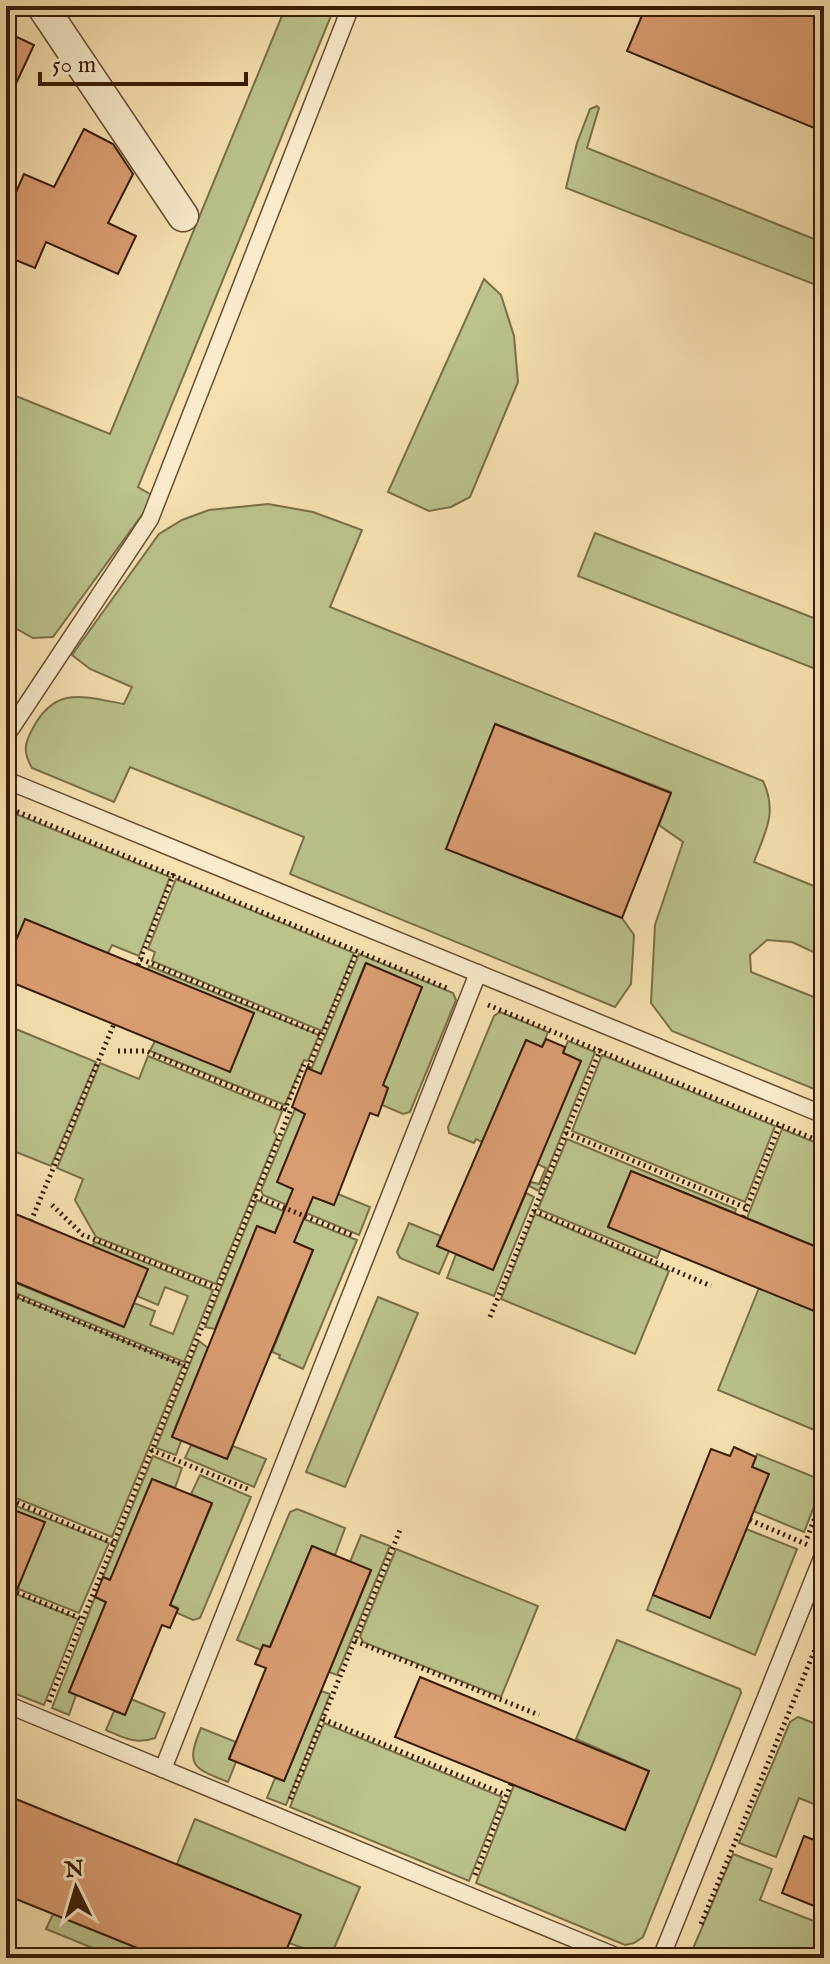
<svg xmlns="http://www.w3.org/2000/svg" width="830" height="1964" font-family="'IM FELL English',serif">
  <rect width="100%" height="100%" fill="#f6e0b0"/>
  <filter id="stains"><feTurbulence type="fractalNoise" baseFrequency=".0025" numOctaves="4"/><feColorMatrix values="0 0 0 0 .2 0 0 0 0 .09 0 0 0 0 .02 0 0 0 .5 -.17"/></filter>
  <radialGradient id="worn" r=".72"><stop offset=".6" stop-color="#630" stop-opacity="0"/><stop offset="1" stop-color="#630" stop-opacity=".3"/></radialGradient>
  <!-- green -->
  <g fill="#bbc28c" stroke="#7a6f48" stroke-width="2">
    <polygon points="286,6 335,6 138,487 155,497 53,637 33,638 6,623 6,392 110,434"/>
    <polygon points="597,106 599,108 587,148 824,243 824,288 566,188 577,143 590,109"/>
    <polygon points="484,279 501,295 514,336 518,382 470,497 451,507 429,511 388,492"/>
    <path d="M268 504 313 512 362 530 330 607 763 781C778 813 765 832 754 862L824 890V957L792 942 767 940 750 955 751 972 824 1001V1093L672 1031 651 1003 655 925 683 842 659 825 671 792 496 724 447 849 622 918 634 935 631 984 615 1007 290 874 304 837 130 767 114 802 32 768C23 752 24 744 33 728 56 685 84 697 124 704L132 687 90 669 72 655 159 534 182 520 209 510Z"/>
    <polygon points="595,533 824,622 824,640 813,668 578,576"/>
    <polygon points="6,810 170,877 139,956 112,945 108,953 6,964"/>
    <polygon points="176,879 354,953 322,1031 152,961 155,952 148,949"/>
    <polygon points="359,954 453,993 456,1000 410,1112 403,1114 382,1105 388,1088 383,1085 422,987 365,964 321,1074 311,1070"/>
    <polygon points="149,966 319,1035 308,1061 304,1060 285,1105 150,1051 155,1041 230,1071 254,1013 148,970"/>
    <polygon points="500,1012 548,1032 542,1047 526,1040 482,1142 476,1139 474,1143 449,1133 448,1127 494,1016"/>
    <polygon points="6,1025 96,1062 51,1166 6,1148"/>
    <polygon points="568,1041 595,1052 539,1191 529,1186 531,1182 539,1184 546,1168 537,1164 581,1061 563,1053"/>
    <polygon points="602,1055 775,1126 745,1202 572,1131"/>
    <polygon points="148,1056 282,1111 274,1132 277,1136 216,1284 96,1237 75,1200 83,1179 57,1168 100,1063 139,1079"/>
    <polygon points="295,1109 306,1113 278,1182 333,1205 338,1194 370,1207 359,1235 263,1195 261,1190"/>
    <polygon points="782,1129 824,1146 824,1250 747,1218"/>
    <polygon points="567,1139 736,1209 735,1213 631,1171 608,1227 661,1248 657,1258 538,1209"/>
    <polygon points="526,1193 534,1197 494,1296 447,1278 456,1254 493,1270"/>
    <polygon points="257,1200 288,1213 282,1226 278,1225 275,1233 257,1226 215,1329 205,1327"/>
    <polygon points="535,1214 669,1271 635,1354 501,1299"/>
    <polygon points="301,1218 357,1240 303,1369 279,1358 280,1355 272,1352 313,1250 294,1242"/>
    <polygon points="409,1223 441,1236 437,1246 449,1251 439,1274 400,1258 397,1252"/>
    <polygon points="95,1242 213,1290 184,1362 13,1292 16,1283 123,1327 134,1303 155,1311 150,1325 173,1334 188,1296 165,1287 158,1305 137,1296 92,1246"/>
    <polygon points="759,1288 824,1315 824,1434 718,1390"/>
    <polygon points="6,1293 183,1365 112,1537 6,1494"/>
    <polygon points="378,1297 418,1313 345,1487 306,1472"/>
    <polygon points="199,1341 208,1348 172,1436 181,1441 176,1455 156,1448"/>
    <polygon points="191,1445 227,1459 233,1446 266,1459 254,1487 185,1458"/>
    <polygon points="757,1454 824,1481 804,1532 753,1511 768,1474 752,1467"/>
    <polygon points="153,1456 182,1468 175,1488 152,1479 111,1580 103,1577"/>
    <polygon points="200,1475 251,1497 200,1618 193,1620 177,1613 178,1608 170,1605 212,1504 191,1494"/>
    <polygon points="6,1502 109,1543 79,1613 6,1584 6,1575 44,1523 6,1507"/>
    <polygon points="297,1509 345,1528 335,1555 312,1546 270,1647 263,1645 261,1650 237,1640 290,1512"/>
    <polygon points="746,1529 797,1549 755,1655 647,1610 653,1595 710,1618"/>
    <polygon points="361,1535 390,1546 337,1675 329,1672 371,1571 350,1562"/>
    <polygon points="396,1549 538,1606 501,1697 363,1642 360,1636"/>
    <polygon points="6,1590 78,1619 44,1705 6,1690"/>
    <polygon points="95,1597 106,1602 69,1692 76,1695 69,1715 52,1708"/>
    <polygon points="617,1640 740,1689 741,1693 643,1937 634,1943 625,1945 476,1883 514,1785 625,1830 649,1771 576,1739"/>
    <polygon points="321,1691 330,1694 286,1805 267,1798 275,1778 284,1781"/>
    <path d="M131 1699 165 1713 155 1738C136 1745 124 1738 106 1730L114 1711 125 1715Z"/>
    <polygon points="798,1717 824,1727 824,1808 799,1798 776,1857 739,1843 790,1722"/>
    <polygon points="324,1723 502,1797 469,1881 290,1807"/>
    <path d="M201 1728 236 1742 229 1758 236 1762 228 1782C193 1768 185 1766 201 1728Z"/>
    <polygon points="195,1819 360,1887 330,1958 289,1943 300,1915 177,1864"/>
    <polygon points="733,1854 772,1869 760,1900 824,1925 824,1958 692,1958 692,1951"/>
    <polygon points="53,1914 162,1958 117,1958 46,1929"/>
  </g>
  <!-- building -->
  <g fill="#da9d72" stroke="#381c05" stroke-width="2">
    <polygon points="646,6 824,6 824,132 627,51"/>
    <polygon points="6,32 34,45 6,105"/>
    <polygon points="84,129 113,144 133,174 108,223 136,236 118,274 46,242 35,268 6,256 6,196 13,199 24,174 54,187"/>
    <polygon points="495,724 671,793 622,918 446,849"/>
    <polygon points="25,919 254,1013 230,1072 6,980 6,964"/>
    <polygon points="366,963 422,987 383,1085 388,1088 378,1116 370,1113 334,1205 313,1197 294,1242 313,1250 227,1459 172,1437 257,1226 275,1233 293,1189 277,1182 305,1114 292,1107 307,1068 321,1074"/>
    <polygon points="546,1039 565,1047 563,1053 581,1061 493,1270 437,1246 526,1040 542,1047"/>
    <polygon points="631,1171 824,1250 824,1315 608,1227"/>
    <polygon points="6,1210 148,1269 124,1327 6,1278"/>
    <polygon points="734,1447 756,1457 752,1467 769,1474 710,1618 653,1595 711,1449 730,1456"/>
    <polygon points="152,1479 212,1503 170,1605 178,1609 170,1628 162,1625 125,1715 69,1692 106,1602 95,1597 103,1577 110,1580"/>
    <polygon points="6,1507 45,1522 7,1614 6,1614"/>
    <polygon points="312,1546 371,1570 284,1781 229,1759 266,1668 255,1664 263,1645 270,1647"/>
    <polygon points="420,1677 649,1771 625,1830 395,1737"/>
    <polygon points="6,1795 301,1915 283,1958 162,1958 6,1895"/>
    <polygon points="804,1836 824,1844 824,1910 782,1893"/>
  </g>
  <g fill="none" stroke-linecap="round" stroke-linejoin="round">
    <defs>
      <g id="lane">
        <polyline points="6,736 150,519 351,6"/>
        <polyline points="6,780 824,1115"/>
        <polyline points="6,1704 620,1958"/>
        <polyline points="163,1769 478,973"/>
        <polyline points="661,1958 824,1553"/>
      </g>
      <polyline id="street" points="42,6 183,216"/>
    </defs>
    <!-- lane casing -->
    <use href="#lane" stroke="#684d30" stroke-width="19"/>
    <!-- street casing -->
    <use href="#street" stroke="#684d30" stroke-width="33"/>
    <!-- path -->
    <g stroke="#381c05" stroke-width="5" stroke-dasharray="2 4" stroke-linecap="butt">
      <polyline points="6,807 449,989"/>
      <polyline points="141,959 322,1035"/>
      <polyline points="138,965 174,873"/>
      <polyline points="488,1005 824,1143"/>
      <polyline points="118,1051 146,1051 285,1109"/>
      <polyline points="566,1133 747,1208"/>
      <polyline points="255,1196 354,1236"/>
      <polyline points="52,1205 83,1235 217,1288"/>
      <polyline points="534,1211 711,1286"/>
      <polyline points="743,1217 780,1124"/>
      <polyline points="31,1221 114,1024"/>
      <polyline points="6,1282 7,1279"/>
      <polyline points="6,1292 185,1366"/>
      <polyline points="490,1317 601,1048"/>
      <polyline points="151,1450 250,1490"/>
      <polyline points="6,1498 113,1543"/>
      <polyline points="750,1520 808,1545"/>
      <polyline points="807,1538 824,1495"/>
      <polyline points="6,1588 82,1619"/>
      <polyline points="355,1641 539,1715"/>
      <polyline points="49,1702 290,1111 285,1109 304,1064 309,1066 357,951"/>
      <polyline points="323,1719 506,1795"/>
      <polyline points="290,1799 400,1530"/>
      <polyline points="475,1875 511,1784"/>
      <polyline points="701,1924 824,1628"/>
    </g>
    <!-- lane -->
    <use href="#lane" stroke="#f9ebcc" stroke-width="16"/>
    <!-- street -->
    <use href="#street" stroke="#f9ebcc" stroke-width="30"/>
  </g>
  <!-- margin -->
  <rect width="830" height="1964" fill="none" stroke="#f6e0b0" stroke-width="32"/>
  <rect x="8" y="8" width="814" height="1948" fill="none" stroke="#381c05" stroke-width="4"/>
  <rect x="16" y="16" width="798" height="1932" fill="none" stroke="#381c05" stroke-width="2"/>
  <!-- north arrow -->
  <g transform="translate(76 1888) rotate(355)" stroke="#f9ebcc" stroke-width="6" paint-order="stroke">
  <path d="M0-6L14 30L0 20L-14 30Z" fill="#381c05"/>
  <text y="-12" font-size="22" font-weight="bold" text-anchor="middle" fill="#381c05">N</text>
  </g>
  <!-- scale -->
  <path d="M40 72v12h206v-12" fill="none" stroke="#381c05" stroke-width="4"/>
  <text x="52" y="72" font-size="24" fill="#381c05" stroke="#f9ebcc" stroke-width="6" paint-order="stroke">50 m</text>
  <rect width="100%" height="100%" filter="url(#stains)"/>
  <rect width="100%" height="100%" fill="url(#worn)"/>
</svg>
